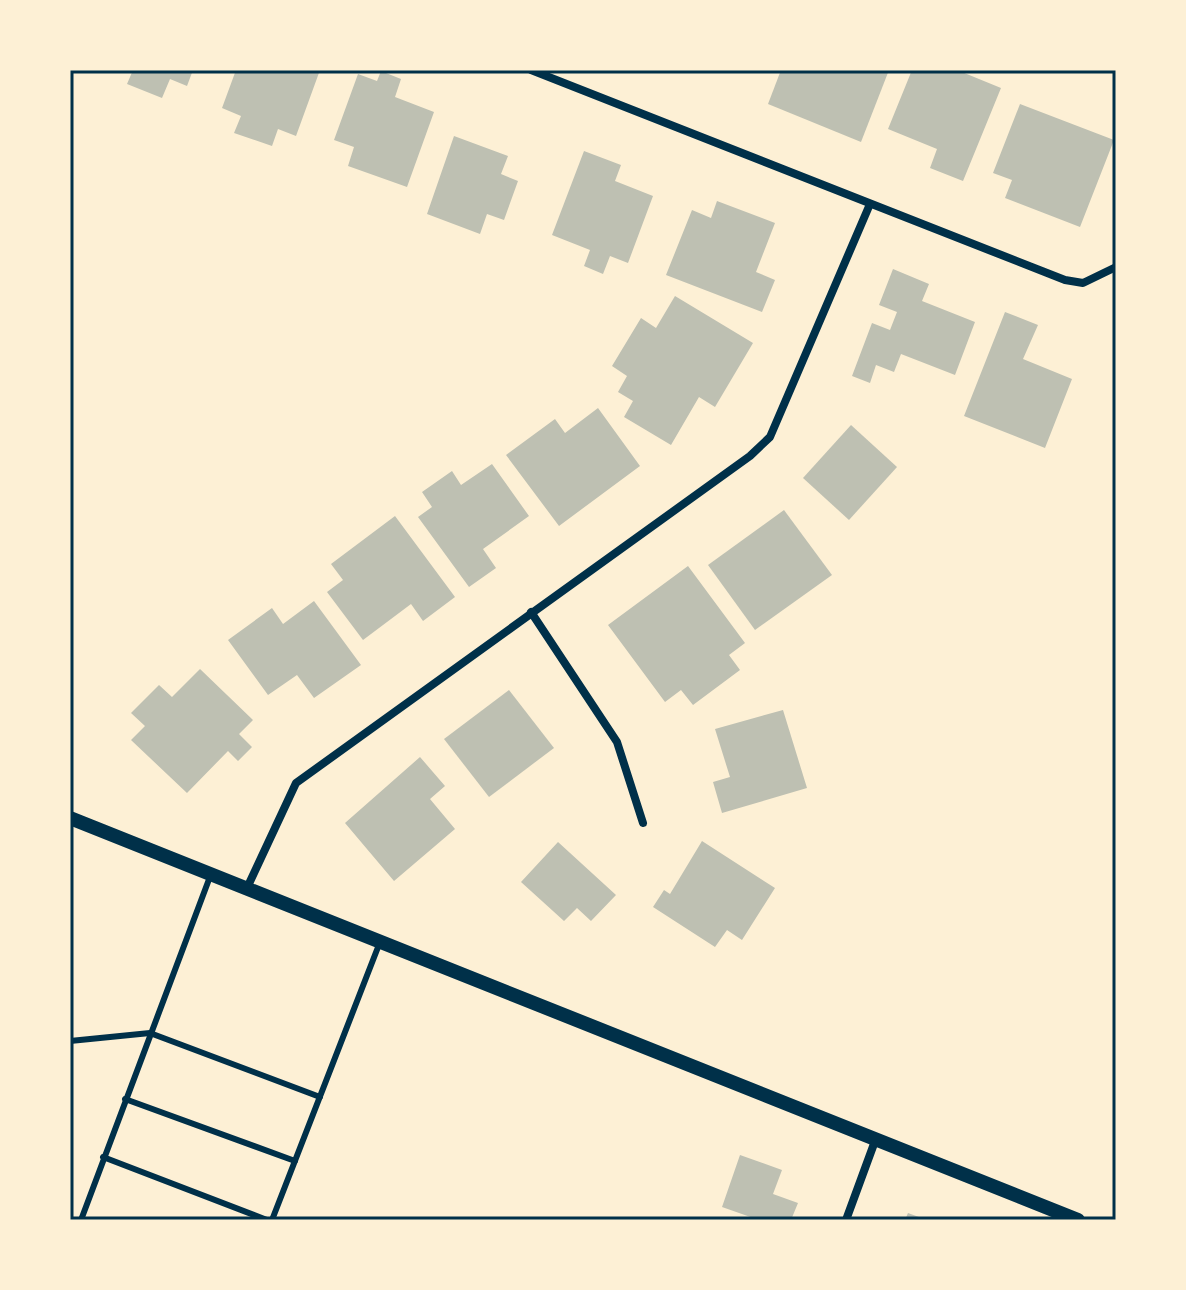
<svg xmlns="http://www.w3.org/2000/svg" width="1186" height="1290" font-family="'Fira Sans Condensed',sans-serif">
  <rect width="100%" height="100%" fill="#fdf0d5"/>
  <!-- building -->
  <g fill="#bec0b2">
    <polygon points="133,70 193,70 187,86 170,79 162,98 127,84"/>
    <polygon points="236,70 320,70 296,136 278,129 272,146 234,133 241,116 222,108"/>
    <polygon points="781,70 889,70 861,142 768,104"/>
    <polygon points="912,70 957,70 1001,88 963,181 930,168 937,149 888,129"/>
    <polygon points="381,71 401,79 395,97 434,112 407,187 348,166 354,147 334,140 358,74 377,81"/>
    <polygon points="1020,104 1114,140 1080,227 1005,198 1012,180 993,173"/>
    <polygon points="454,136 508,156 501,174 518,181 504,220 487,214 480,234 427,214"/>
    <polygon points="584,151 621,165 615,181 653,196 628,263 610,256 603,274 584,266 590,250 552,235"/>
    <polygon points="717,201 775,223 756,272 775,280 762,312 666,275 692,210 711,218"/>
    <polygon points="893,269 929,284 922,301 975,322 955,375 901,354 894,372 876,365 870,383 852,376 872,323 890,330 897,312 879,305"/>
    <polygon points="675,296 753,343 715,407 699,397 671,445 624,417 633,401 618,392 627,376 612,366 641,318 656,328"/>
    <polygon points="1005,312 1038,325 1023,359 1072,379 1045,448 964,416"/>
    <polygon points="598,408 640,466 559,526 506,455 555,419 565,433"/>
    <polygon points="851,425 897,467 849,520 803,478"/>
    <polygon points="492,464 529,516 483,549 496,568 469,587 418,517 432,507 422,492 452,471 461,485"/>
    <polygon points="784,510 832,575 755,630 708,565"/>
    <polygon points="395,516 455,597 423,621 411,604 363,640 327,592 343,580 331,564"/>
    <polygon points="688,566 745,643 729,655 740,670 693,705 681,690 665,702 608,625"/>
    <polygon points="314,601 361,665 314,698 297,675 268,695 228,640 272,608 283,624"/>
    <polygon points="200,669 253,720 239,734 252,747 238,761 228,751 187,793 131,740 145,726 131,713 159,685 172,697"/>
    <polygon points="509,690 554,748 489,797 444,739"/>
    <polygon points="783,710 807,788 722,813 713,782 730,777 715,729"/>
    <polygon points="420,757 445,786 430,799 455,829 394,881 345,823"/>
    <polygon points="702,841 775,888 742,940 727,930 715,947 653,907 664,890 670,894"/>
    <polygon points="558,842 616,895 591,921 577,908 564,921 521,882"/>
    <polygon points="740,1155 782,1170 773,1194 798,1203 791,1220 759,1220 722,1207"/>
    <polygon points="908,1213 927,1220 905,1220"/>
  </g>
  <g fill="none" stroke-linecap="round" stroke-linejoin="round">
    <!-- service -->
    <g stroke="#003049" stroke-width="6">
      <polyline points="70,1041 150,1033 320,1097"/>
      <polyline points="125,1099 295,1161"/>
      <polyline points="103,1157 267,1220"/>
      <polyline points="81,1220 211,874"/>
      <polyline points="272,1220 380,942"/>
    </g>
    <!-- minor -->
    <g stroke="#003049" stroke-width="8">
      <polyline points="531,70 1065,280 1083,283 1116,267"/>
      <polyline points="531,612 617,742 643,823"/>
      <polyline points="247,888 296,783 750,456 770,437 870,204"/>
      <polyline points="846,1220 875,1141"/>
    </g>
    <!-- tertiary -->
    <polyline stroke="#003049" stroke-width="14" points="70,818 1078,1220"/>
  </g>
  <!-- border -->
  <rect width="1186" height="1290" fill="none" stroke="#fdf0d5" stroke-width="144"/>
  <rect x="72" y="72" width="1042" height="1146" fill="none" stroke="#003049" stroke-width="3"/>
</svg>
